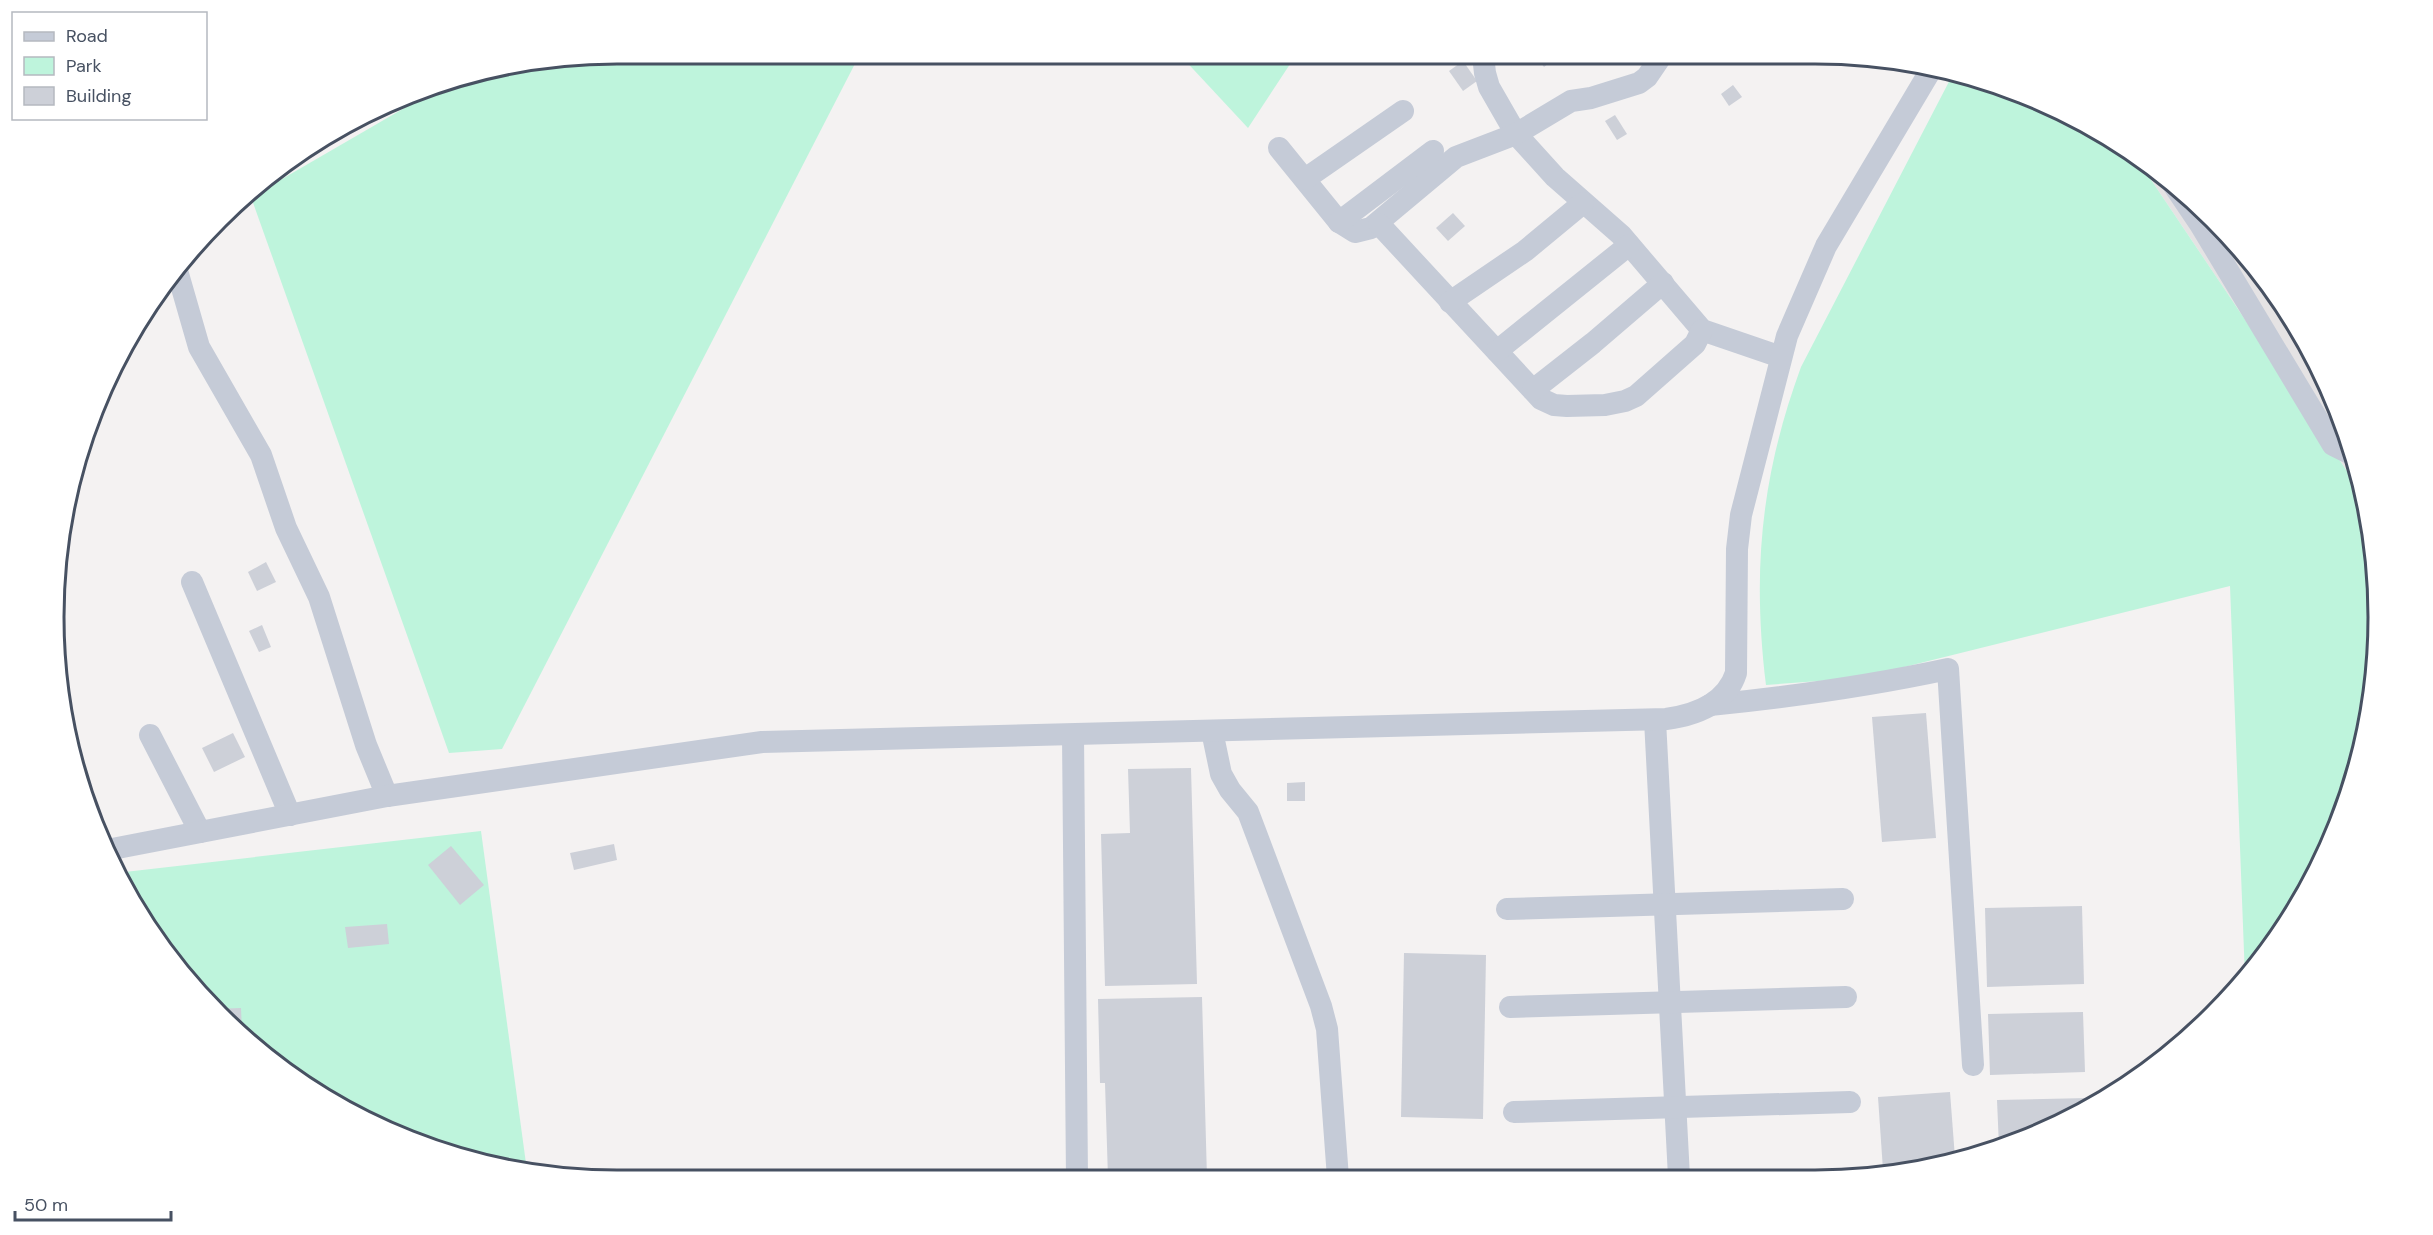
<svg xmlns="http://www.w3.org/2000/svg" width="2433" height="1235" font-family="'DM Sans',sans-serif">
  <rect width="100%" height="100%" fill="#f4f2f2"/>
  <!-- education -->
  <polygon fill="#e5e3e4" points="2135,156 2158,170 2239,246 2303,335 2349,436 2363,495"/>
  <!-- green -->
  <g fill="#bef4dc">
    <polygon points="618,54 860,54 502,749 449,753 251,197 451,81"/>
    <polygon points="1180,55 1296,55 1248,128"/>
    <path d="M1954 72 2064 112 2135 156 2363 495 2374 544 2378 654 2360 763 2321 866 2262 961 2245 978 2230 586 1860 678 1766 685C1752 570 1761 476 1801 367Z"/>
    <polygon points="481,831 527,1171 472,1162 369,1123 219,1016 116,873"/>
  </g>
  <!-- building -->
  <g fill="#cdd0d8">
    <polygon points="1535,55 1553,55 1555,58 1544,67"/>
    <polygon points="1463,61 1477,81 1463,91 1449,71"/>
    <polygon points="1733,85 1742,97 1729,106 1721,94"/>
    <polygon points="1615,115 1627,134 1617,140 1605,121"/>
    <polygon points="1453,213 1465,226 1448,241 1436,228"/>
    <polygon points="266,562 276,582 257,591 248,572"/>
    <polygon points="262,625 271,647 259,652 249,631"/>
    <polygon points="1926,713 1936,838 1882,842 1872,717"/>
    <polygon points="233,733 245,757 214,772 202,748"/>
    <polygon points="1191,768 1197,984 1105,986 1101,834 1130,833 1128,769"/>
    <polygon points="1305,782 1305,801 1287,801 1287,783"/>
    <polygon points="614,844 617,860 574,870 570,853"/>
    <polygon points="451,846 484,885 460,905 428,865"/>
    <polygon points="2082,906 2084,984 1987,987 1985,908"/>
    <polygon points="387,924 389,944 348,948 345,927"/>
    <polygon points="1404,953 1486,955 1483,1119 1401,1117"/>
    <polygon points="1202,997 1207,1178 1108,1178 1105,1083 1100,1083 1098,999"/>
    <polygon points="241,1008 242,1032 219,1016 214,1009"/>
    <polygon points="2083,1012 2085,1072 1990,1075 1988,1014"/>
    <polygon points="1950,1092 1955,1158 1923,1167 1883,1170 1878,1097"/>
    <polygon points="2088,1098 2088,1105 2031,1138 1999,1147 1997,1100"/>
  </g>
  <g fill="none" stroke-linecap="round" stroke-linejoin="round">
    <!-- minor -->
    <g stroke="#c5cbd7" stroke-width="22">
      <polyline points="1483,55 1485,73 1489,87 1516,134 1555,177 1621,235 1702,330 1781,357"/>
      <polyline points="1279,148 1339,222 1355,232 1371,228 1456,157 1516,134 1571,101 1591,98 1639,83 1647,77 1662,55"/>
      <polyline points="1305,179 1403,111"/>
      <polyline points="2173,184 2200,224 2333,445 2353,455"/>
      <polyline points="1339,222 1433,151"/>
      <polyline points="1379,224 1541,399 1554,405 1567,406 1605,405 1625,401 1636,396 1695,344 1702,330"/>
      <polyline points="178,274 199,347 261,455 286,528 319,597 366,745 387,796"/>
      <polyline points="1450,302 1525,251 1583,203"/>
      <polyline points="1497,351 1629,245"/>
      <polyline points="1533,390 1593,343 1663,283"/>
      <polyline points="192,582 290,815"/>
      <path d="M1710 705C1790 697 1869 686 1948 669L1973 1065"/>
      <polyline points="1655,720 1679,1177"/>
      <polyline points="1212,731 1221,774 1230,790 1248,812 1321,1006 1327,1029 1338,1178"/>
      <polyline points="150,735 200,832"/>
      <polyline points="1073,735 1077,1178"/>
      <path d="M107 850 387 796 762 742 1666 719C1696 715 1726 704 1736 673L1737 549 1741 515 1787 336 1826 246 1932 68"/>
      <polyline points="1507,909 1843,899"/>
      <polyline points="1510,1007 1846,997"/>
      <polyline points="1514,1112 1850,1102"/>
    </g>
  </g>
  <!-- crop -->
  <path d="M0 0H2433V1235H0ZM617 64H1815A553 553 0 0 1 2368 617V617A553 553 0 0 1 1815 1170H617A553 553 0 0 1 64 617V617A553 553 0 0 1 617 64Z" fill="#fff" fill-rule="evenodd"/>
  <path fill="none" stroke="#475162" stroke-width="3" d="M617 64H1815A553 553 0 0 1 2368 617V617A553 553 0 0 1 1815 1170H617A553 553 0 0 1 64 617V617A553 553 0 0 1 617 64Z"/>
  <!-- legend -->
  <rect x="12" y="12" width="195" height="108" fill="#ffffff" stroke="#b5b9c0" stroke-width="1.5"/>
  <rect x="24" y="32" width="30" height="9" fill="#c5cbd7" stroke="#b5b9c0" stroke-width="1.5"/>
  <text x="66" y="42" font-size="18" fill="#475162">Road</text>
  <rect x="24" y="57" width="30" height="18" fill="#bef4dc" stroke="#b5b9c0" stroke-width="1.5"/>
  <text x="66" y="72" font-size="18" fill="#475162">Park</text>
  <rect x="24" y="87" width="30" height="18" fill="#cdd0d8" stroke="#b5b9c0" stroke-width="1.5"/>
  <text x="66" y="102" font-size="18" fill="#475162">Building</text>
  <!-- scale -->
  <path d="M15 1211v9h156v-9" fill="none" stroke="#475162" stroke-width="3"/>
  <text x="24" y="1211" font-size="18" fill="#475162" stroke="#ffffff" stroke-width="4.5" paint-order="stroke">50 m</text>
</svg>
